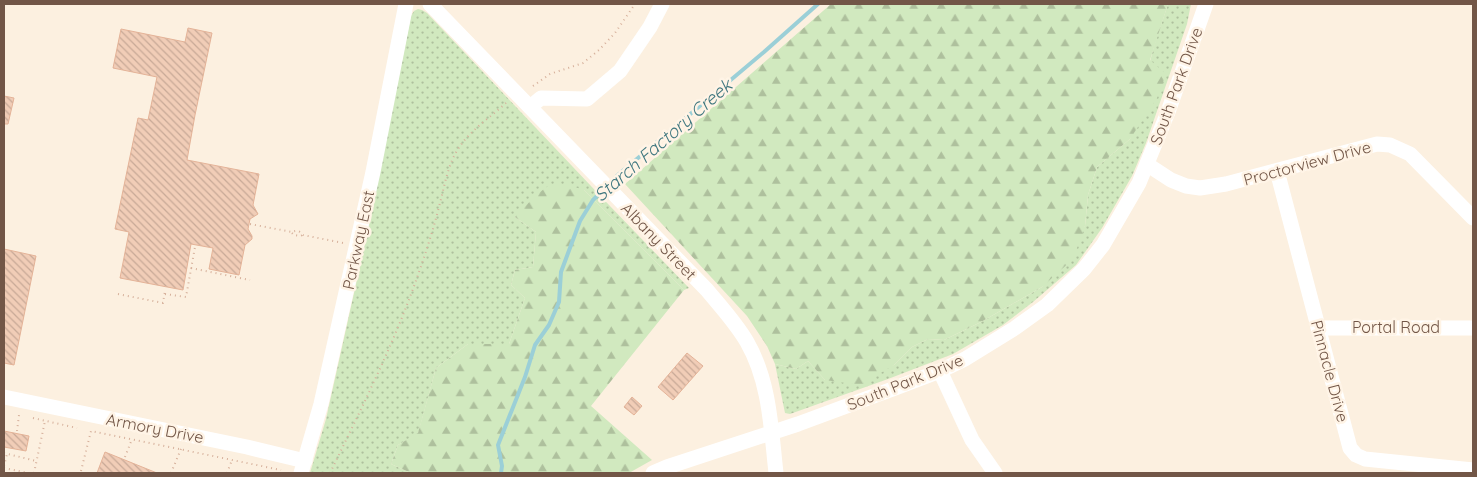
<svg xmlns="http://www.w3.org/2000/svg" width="1477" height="477" font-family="Quicksand,sans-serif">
  <defs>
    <pattern id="green-dots" width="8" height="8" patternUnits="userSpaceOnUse" patternTransform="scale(1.25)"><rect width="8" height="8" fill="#d1e9bf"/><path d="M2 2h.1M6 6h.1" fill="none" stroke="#aec09d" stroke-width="1.8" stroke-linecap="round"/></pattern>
    <pattern id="forest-firs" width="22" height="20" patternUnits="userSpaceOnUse" patternTransform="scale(1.25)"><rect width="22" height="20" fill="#d1e9bf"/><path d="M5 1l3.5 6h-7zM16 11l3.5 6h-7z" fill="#aec09d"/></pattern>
    <pattern id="building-back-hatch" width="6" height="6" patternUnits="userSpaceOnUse" patternTransform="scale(1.25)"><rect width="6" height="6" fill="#f1cdb7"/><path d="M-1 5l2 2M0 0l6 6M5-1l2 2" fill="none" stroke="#c8a997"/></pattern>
  </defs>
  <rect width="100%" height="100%" fill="#fcf0e0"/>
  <!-- green -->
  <g fill="url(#green-dots)">
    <polygon points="1168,4 1191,4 1187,24 1146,143 1132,176 1102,228 1076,265 1033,302 1003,325 953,354 888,379 790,414 785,413 775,364 796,369 808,361 825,380 894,365 912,347 928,339 944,340 981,322 1042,287 1085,226 1088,195 1097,167 1130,139 1154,46"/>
    <polygon points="418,9 422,10 427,13 609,205 689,288 684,290 584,190 515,217 536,232 533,267 515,270 511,285 525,298 509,344 468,344 436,368 418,434 398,445 391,464 411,473 310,473 326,419 368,230 411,16 414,11"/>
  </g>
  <!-- forest -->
  <g fill="url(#forest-firs)">
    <polygon points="831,4 1168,4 1150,60 1166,74 1157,98 1130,139 1097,167 1088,195 1085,226 1073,259 1042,287 981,322 944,340 928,339 912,347 894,365 860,385 825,380 808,361 796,369 775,364 767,346 747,316 625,184"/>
    <polygon points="565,184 584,190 684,290 591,406 652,460 629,473 411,473 391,464 398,445 418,433 436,368 468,344 509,344 525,298 511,285 515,270 533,267 536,232 515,217 536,195 548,186"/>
  </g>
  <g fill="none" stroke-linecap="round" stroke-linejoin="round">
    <!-- stream -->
    <g stroke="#9bcfd7" stroke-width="4">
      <polyline points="609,184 619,174 764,52 818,4"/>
      <polyline points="501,473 502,466 498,445 525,377 535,345 549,325 559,302 561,272 580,221 593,200 604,189"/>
    </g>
  </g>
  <!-- building -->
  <g fill="url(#building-back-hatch)" stroke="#e4b398">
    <polygon points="188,28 212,33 195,115 187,160 259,174 253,205 258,214 250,219 248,229 252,236 252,239 245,245 239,275 209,269 213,248 191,244 183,290 120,278 129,232 115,229 138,118 148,120 157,77 113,68 121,29 185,42"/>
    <polygon points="4,96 14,98 8,124 4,124"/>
    <polygon points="4,249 36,256 14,365 4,363"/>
    <polygon points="687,353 703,366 673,400 658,387"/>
    <polygon points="632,397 642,406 634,415 624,407"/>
    <polygon points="4,431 29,436 26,451 4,447"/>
    <polygon points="105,452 157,473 97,473"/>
  </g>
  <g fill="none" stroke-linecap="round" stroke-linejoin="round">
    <!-- path -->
    <g stroke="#d6b09b" stroke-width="2" stroke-dasharray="1 4" stroke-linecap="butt">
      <polyline points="533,86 550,74 583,63 599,50 615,33 635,4"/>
      <path d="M250 224 292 232C297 230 300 231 303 235L343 243"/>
      <polyline points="292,233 294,235 300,236 303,235"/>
      <polyline points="191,268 250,280"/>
      <polyline points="118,294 163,303 165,291"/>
      <polyline points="165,294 186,297 195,247"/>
      <polyline points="33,418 77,428"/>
      <polyline points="17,431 19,415"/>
      <polyline points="4,453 36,461"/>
      <polyline points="125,457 132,439"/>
      <polyline points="4,466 7,454"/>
      <polyline points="4,468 29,473"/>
      <polyline points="81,471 91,431 281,470"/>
      <polyline points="34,473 45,421"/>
      <polyline points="171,473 181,449"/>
      <polyline points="227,473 232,460"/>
      <path d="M330 473C362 407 395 342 419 272 427 249 434 227 440 203 445 184 448 163 460 146 472 129 492 116 507 102"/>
    </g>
    <!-- minor -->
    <g stroke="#fff" stroke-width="15">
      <path d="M430 4 707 290C721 307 736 323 747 342 770 382 771 429 776 473"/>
      <polyline points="530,107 541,98 587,99 620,71 650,27 662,4"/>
      <polyline points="1148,165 1171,180 1186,186 1200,188 1226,184 1377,144 1390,145 1410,154 1473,218"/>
      <polyline points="1277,171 1350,448 1356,455 1365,459 1473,470"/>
      <polyline points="1318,328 1473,328"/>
      <polyline points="940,371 972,440 995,473"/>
      <polyline points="4,397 247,447 305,461"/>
      <polyline points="301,473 321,404 373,172 406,4"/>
      <polyline points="653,473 667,467 798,424 898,387 940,371 965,359 1015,328 1047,305 1084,269 1103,245 1139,183 1168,112 1206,4"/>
    </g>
  </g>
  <g text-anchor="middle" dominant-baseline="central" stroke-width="5" stroke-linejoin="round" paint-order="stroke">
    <!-- street labels -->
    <g font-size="16" fill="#725647" stroke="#fff4e6">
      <text transform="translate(1176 86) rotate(-70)">South Park Drive</text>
      <text transform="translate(1307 163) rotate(-15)">Proctorview Drive</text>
      <text transform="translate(358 240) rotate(-78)">Parkway East</text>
      <text transform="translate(659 241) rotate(46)">Albany Street</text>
      <text x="1396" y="327">Portal Road</text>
      <text transform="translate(1330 371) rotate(75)">Pinnacle Drive</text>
      <text transform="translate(905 382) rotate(-22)">South Park Drive</text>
      <text transform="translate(155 428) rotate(11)">Armory Drive</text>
    </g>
    <!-- water labels -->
    <g font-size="18" font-style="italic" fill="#3f777f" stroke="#fff4e6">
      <text transform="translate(663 140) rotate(-41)">Starch Factory Creek</text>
    </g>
  </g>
  <!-- border -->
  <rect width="1477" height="477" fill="none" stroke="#725647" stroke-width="10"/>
</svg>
